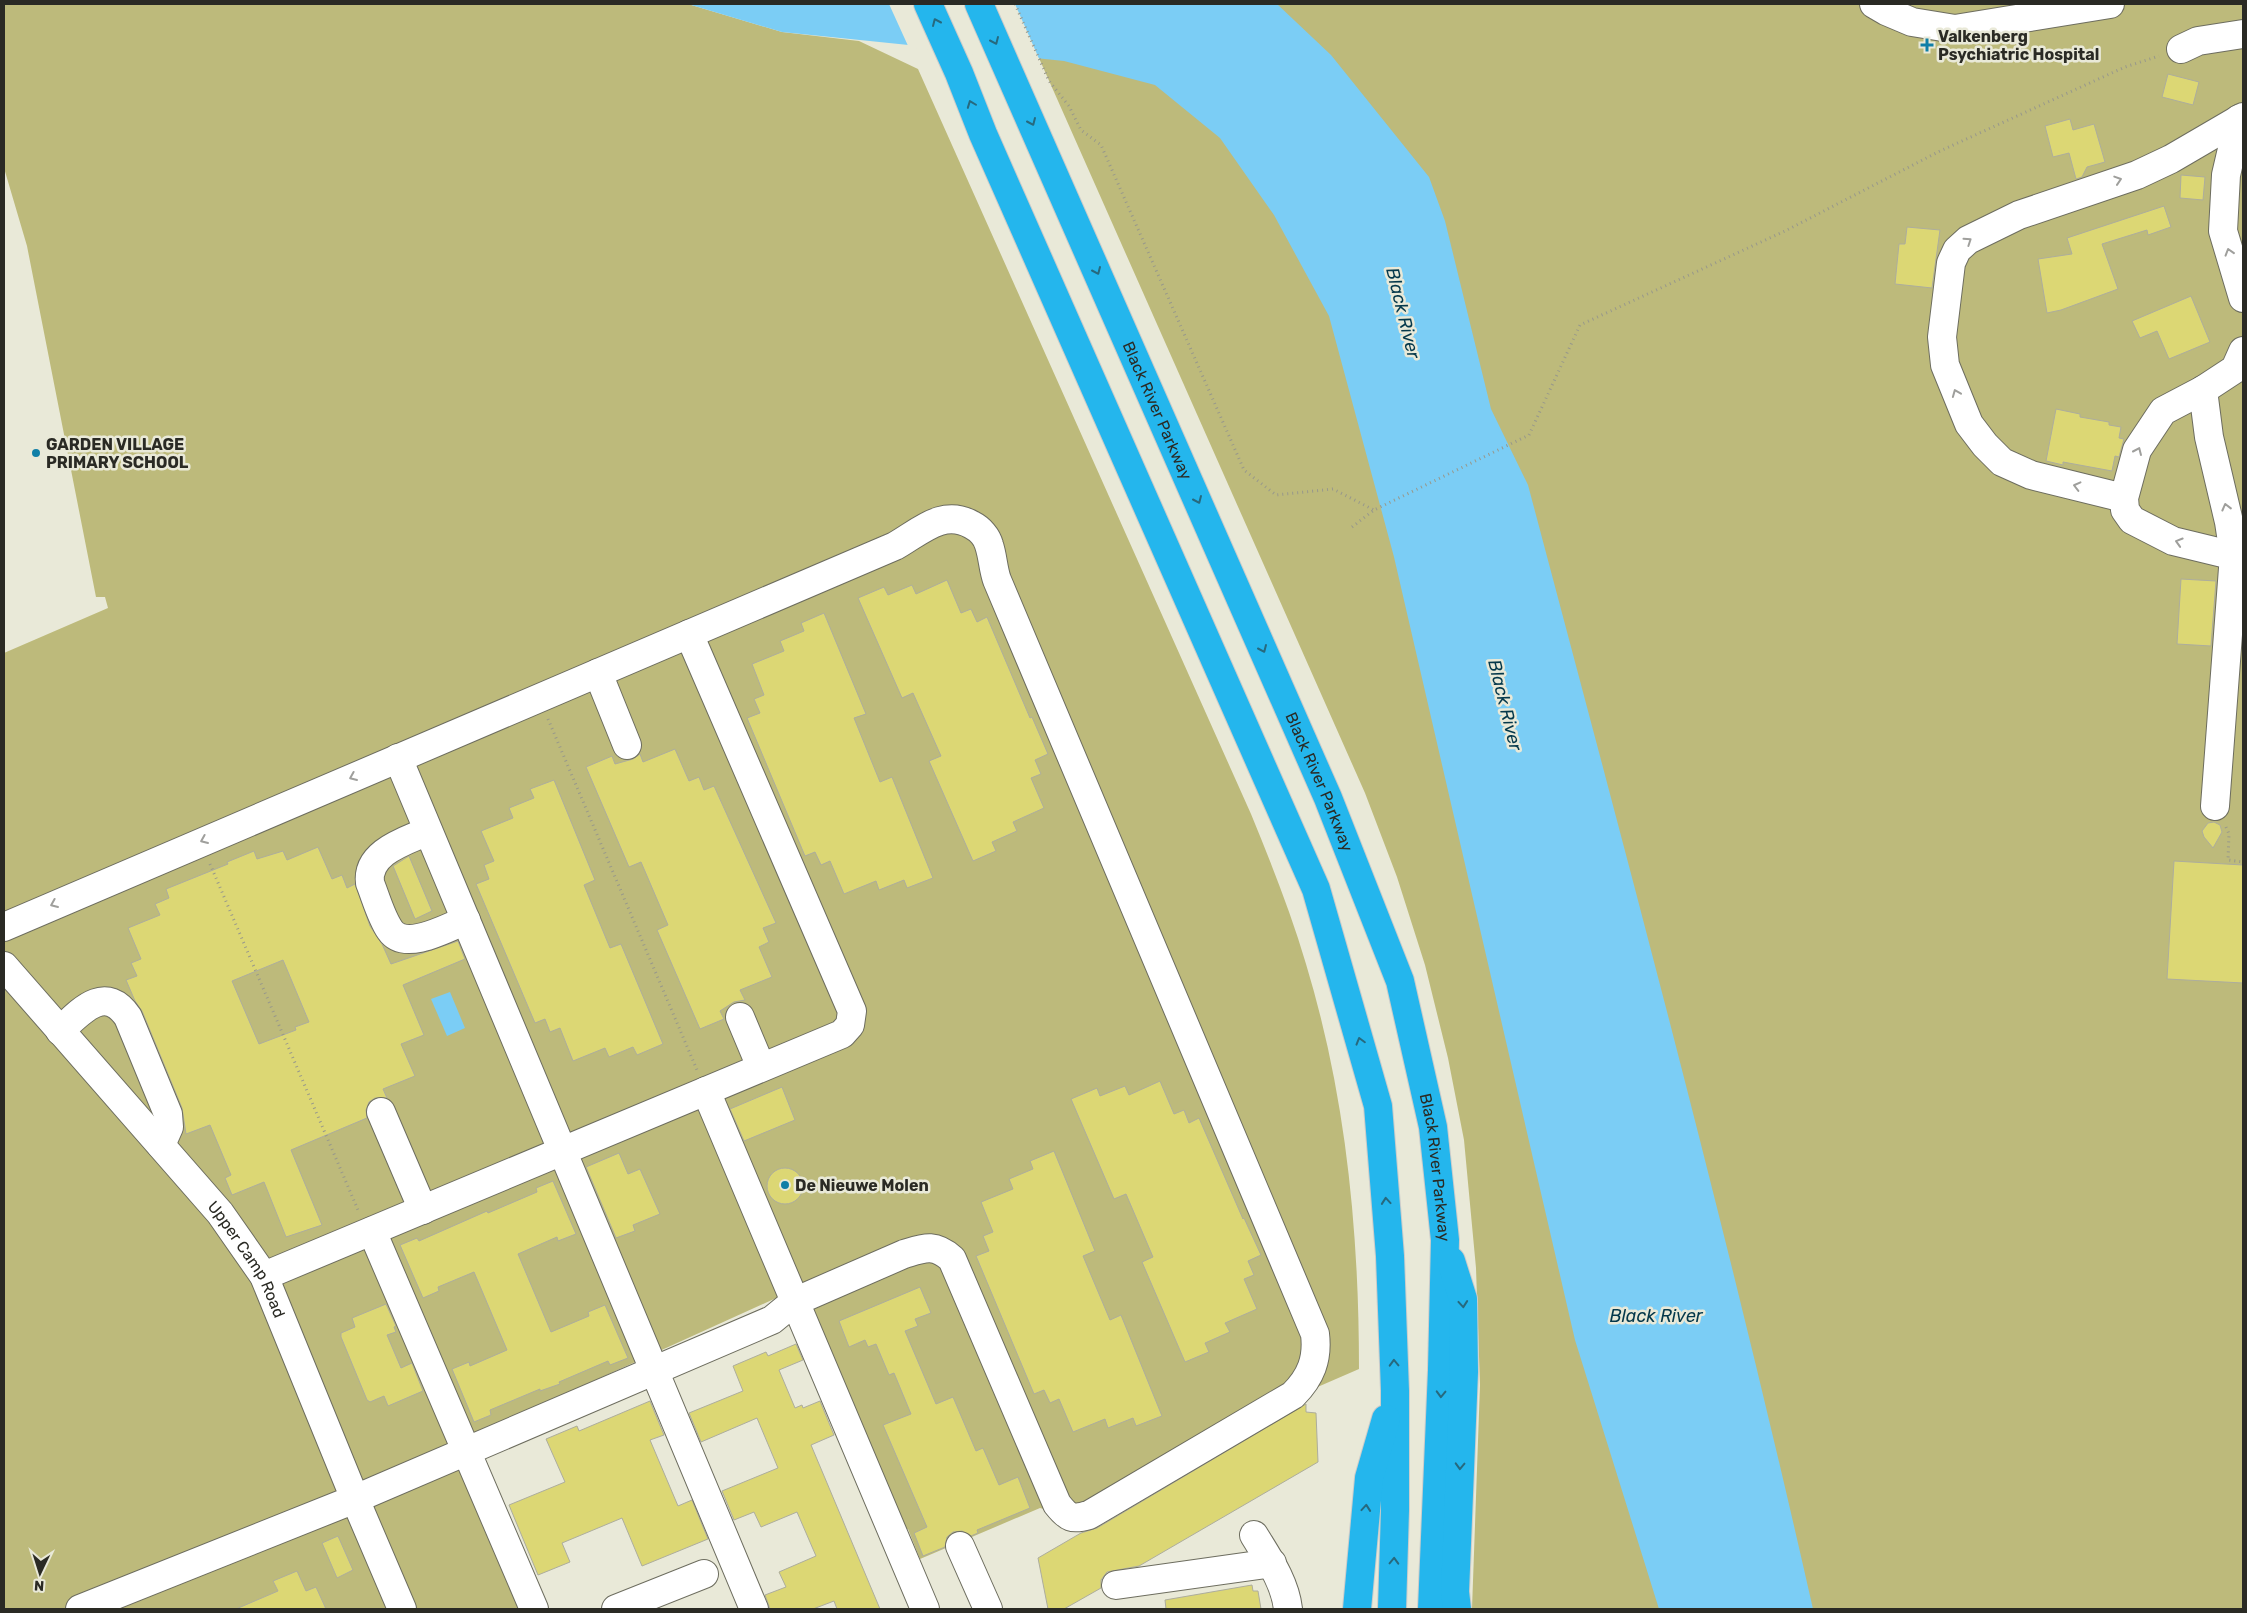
<svg xmlns="http://www.w3.org/2000/svg" width="2247" height="1613" font-family="Rubik,sans-serif">
  <rect width="100%" height="100%" fill="#e9e9d8"/>
  <!-- green -->
  <g fill="#bdba7b">
    <path d="M4 4H688L782 32 859 41 918 69 1251 814C1271 863 1291 913 1306 964 1346 1096 1359 1231 1359 1369L1283 1402 1077 1518 1040 1508 920 1559 908 1529 895 1527 796 1289 457 1443 526 1609H4V653L108 608 105 597H96L27 246 4 168Z"/>
    <polygon points="1015,4 2243,4 2243,1609 1472,1609 1480,1385 1476,1268 1464,1140 1448,1058 1425,965 1397,877 1365,793"/>
  </g>
  <!-- water -->
  <g fill="#7bcdf5">
    <path d="M688 4H1277L1331 55 1429 177 1445 221 1491 409 1528 485C1627 858 1728 1232 1813 1609H1659L1575 1340 1394 557 1329 316 1274 215 1220 138 1155 85 1064 61 782 32Z"/>
    <polygon points="450,992 465,1028 447,1036 431,999"/>
  </g>
  <!-- pier -->
  <polygon fill="#e9e9d8" points="889,4 1015,4 1040,61 909,48"/>
  <!-- building -->
  <g fill="#dcd774" stroke="#adad9d" fill-rule="evenodd">
    <polygon points="2168,74 2199,82 2193,105 2162,97"/>
    <polygon points="2070,119 2073,130 2094,124 2105,162 2087,167 2082,177 2076,179 2069,153 2053,157 2045,126"/>
    <polygon points="2181,175 2205,177 2203,200 2180,198"/>
    <polygon points="2164,206 2171,227 2148,235 2147,230 2102,244 2118,289 2061,310 2047,313 2038,259 2072,254 2067,238"/>
    <polygon points="1907,227 1940,230 1932,288 1895,284 1899,244 1905,244"/>
    <polygon points="2191,296 2210,342 2169,359 2157,331 2140,338 2132,321"/>
    <polygon points="2056,409 2080,414 2080,417 2109,422 2109,425 2121,427 2119,438 2124,439 2119,457 2115,456 2112,471 2063,462 2063,465 2046,461"/>
    <polygon points="2181,579 2216,581 2211,646 2177,644"/>
    <polygon points="947,580 961,613 971,609 977,622 987,617 1030,718 1032,717 1048,754 1035,760 1041,774 1031,778 1044,808 1013,822 1017,831 992,842 996,851 973,861 929,761 941,756 913,693 902,698 858,598 884,587 888,595 912,585 916,594"/>
    <polygon points="824,613 866,714 854,718 880,782 892,777 933,878 907,888 904,880 879,890 876,881 844,894 830,861 821,865 815,852 805,856 747,718 760,713 754,699 764,695 752,664 784,651 780,641 804,631 801,623"/>
    <polygon points="675,749 689,781 699,777 704,790 714,786 776,923 763,928 769,942 759,947 772,977 740,990 745,1000 734,1002 720,1011 724,1019 700,1029 657,930 668,925 641,862 629,867 586,767 612,756 615,764 633,759 640,754 643,762"/>
    <polygon points="554,780 595,880 584,885 610,948 621,944 663,1044 637,1055 633,1047 609,1057 605,1048 573,1061 560,1028 550,1032 545,1019 535,1023 476,884 489,879 484,865 494,861 481,831 513,818 509,808 534,798 530,789"/>
    <polygon points="2214,822 2220,825 2222,832 2213,848 2204,837 2202,831 2208,823"/>
    <path d="M318 847 332 879 342 875 347 888 355 884 370 926 382 944 391 964 458 941 465 959 403 985 424 1035 401 1044 415 1076 383 1089 387 1098H375L369 1102 366 1110 367 1118 291 1150 322 1225 286 1237 264 1182 232 1195 225 1178 231 1175 210 1125 186 1134 182 1108 142 1011 135 1001 126 980 137 976 131 963 141 959 128 928 160 915 155 904 169 898 166 889 228 864 227 862 254 851 257 859 283 851 287 860ZM283 960 309 1022 295 1027 296 1030 259 1044 232 981Z"/>
    <polygon points="409,856 432,911 415,919 393,866"/>
    <polygon points="2174,861 2243,865 2243,983 2167,979"/>
    <polygon points="1160,1081 1174,1114 1184,1110 1189,1123 1199,1118 1243,1219 1244,1218 1261,1255 1248,1261 1254,1275 1244,1279 1257,1309 1225,1323 1230,1332 1205,1343 1209,1352 1185,1362 1142,1262 1153,1257 1126,1194 1114,1199 1071,1099 1097,1088 1100,1096 1125,1086 1129,1095"/>
    <polygon points="782,1087 795,1120 744,1141 730,1109"/>
    <polygon points="1054,1151 1095,1251 1083,1256 1110,1320 1121,1315 1162,1416 1136,1426 1133,1418 1108,1428 1105,1419 1073,1432 1059,1399 1050,1403 1044,1390 1034,1394 976,1256 989,1251 983,1236 993,1232 981,1202 1013,1189 1009,1179 1033,1169 1030,1161"/>
    <polygon points="619,1153 628,1174 640,1169 660,1214 633,1225 635,1231 616,1238 586,1167"/>
    <circle cx="785" cy="1186" r="18"/>
    <polygon points="553,1181 576,1234 558,1241 557,1237 518,1254 551,1332 589,1316 588,1312 605,1305 628,1358 610,1365 608,1361 559,1382 560,1384 540,1391 540,1389 490,1410 491,1415 474,1422 452,1369 469,1362 470,1366 507,1350 474,1272 438,1287 439,1291 423,1298 400,1245 417,1238 419,1241 487,1211 488,1213 537,1192 536,1188"/>
    <polygon points="920,1287 931,1313 915,1319 918,1326 905,1331 936,1404 953,1397 976,1451 983,1448 999,1485 1018,1477 1030,1508 977,1530 978,1533 971,1536 962,1531 953,1532 947,1537 945,1547 923,1556 914,1533 927,1527 883,1425 911,1414 894,1373 889,1375 876,1344 868,1347 865,1340 849,1347 839,1321"/>
    <polygon points="386,1304 396,1326 394,1327 396,1332 387,1335 401,1368 412,1363 423,1391 388,1406 384,1396 370,1402 367,1400 341,1337 341,1333 355,1327 352,1318"/>
    <polygon points="796,1344 803,1360 779,1370 795,1408 802,1405 803,1408 820,1401 834,1435 811,1445 880,1609 837,1609 834,1601 813,1609 770,1609 765,1595 786,1587 779,1572 816,1556 797,1512 761,1527 754,1512 734,1520 722,1491 778,1468 757,1418 701,1442 689,1413 743,1391 733,1366 766,1352 768,1356"/>
    <polygon points="650,1401 664,1435 650,1440 678,1506 692,1500 708,1539 642,1566 622,1518 562,1543 570,1562 538,1575 509,1505 565,1482 546,1439 577,1426 579,1431"/>
    <polygon points="1306,1404 1306,1412 1316,1413 1318,1462 1139,1566 1107,1572 1101,1580 1101,1588 1064,1609 1048,1609 1038,1558 1081,1533 1097,1528"/>
    <polygon points="338,1536 353,1570 337,1578 322,1543"/>
    <polygon points="297,1571 306,1591 316,1587 326,1609 236,1609 278,1591 273,1581"/>
    <polygon points="1252,1585 1253,1591 1258,1591 1261,1609 1166,1609 1165,1600"/>
  </g>
  <g fill="none" stroke-linecap="round" stroke-linejoin="round">
    <defs>
      <g id="minor">
        <polyline points="1874,4 1886,11 1912,22 1955,29 2110,4"/>
        <polyline points="2181,49 2198,41 2243,34"/>
        <polyline points="2239,119 2226,175 2223,231 2243,298"/>
        <polyline points="2243,351 2235,369 2203,390 2163,411 2137,450 2124,498 2125,510 2132,520 2173,541 2243,558"/>
        <polyline points="2203,390 2209,437 2229,522 2234,555 2215,806"/>
        <polyline points="2124,498 2031,475 2002,462 1985,445 1969,424 1945,365 1942,337 1951,263 1957,250 1968,240 2019,215 2137,175 2171,159 2243,117"/>
        <polyline points="598,673 627,745"/>
        <polyline points="398,758 754,1609"/>
        <path d="M428 831C406 841 366 852 370 883 376 898 381 917 390 930 405 952 447 928 466 920"/>
        <path d="M4 927 895 546C920 532 943 508 972 525 980 529 987 537 989 545 993 557 993 569 997 580L1315 1334C1318 1359 1311 1377 1293 1395L1089 1515C1072 1520 1068 1518 1057 1504L952 1259C934 1243 924 1248 904 1254L794 1302 772 1320 355 1499 80 1609"/>
        <path id="s1" d="M4 966 220 1213 264 1276 355 1499 402 1609"/>
        <polyline points="740,1017 761,1067"/>
        <path d="M60 1031C80 1012 105 983 128 1017L168 1114 169 1127 161 1145"/>
        <polyline points="706,1091 925,1609"/>
        <polyline points="381,1112 423,1210"/>
        <polyline points="372,1231 534,1609"/>
        <polyline points="264,1276 842,1034 850,1025 852,1011 689,634"/>
        <path d="M1254 1535C1268 1558 1285 1582 1288 1609"/>
        <polyline points="960,1546 988,1609"/>
        <polyline points="1116,1585 1272,1563"/>
        <polyline points="616,1609 704,1574"/>
      </g>
      <g id="highway">
        <polyline points="928,4 959,73 983,134 1316,889 1378,1106 1390,1256 1395,1391 1395,1510 1392,1609"/>
        <path id="s2" d="M979 4 1328 798 1400 981 1433 1127 1445 1240 1442 1370 1432 1609"/>
        <polyline points="1451,1261 1463,1299 1464,1372 1455,1592 1457,1609"/>
        <polyline points="1357,1609 1369,1478 1386,1419"/>
      </g>
    </defs>
    <!-- minor casing -->
    <use href="#minor" stroke="#6d6d5f" stroke-width="30"/>
    <!-- highway casing -->
    <use href="#highway" stroke="#ccccca" stroke-width="30"/>
    <!-- path -->
    <g stroke="#98988b" stroke-width="3" stroke-dasharray="1 4" stroke-linecap="butt">
      <polyline points="1015,4 1049,81 1069,106 1081,130 1101,145 1244,470 1276,495 1333,489 1374,510"/>
      <polyline points="1352,527 1374,510 1529,435 1580,325 1785,231 1940,151 2125,67 2159,56"/>
      <polyline points="548,719 697,1070"/>
      <polyline points="2226,827 2229,834 2228,860 2243,862"/>
      <polyline points="210,864 358,1210"/>
    </g>
    <!-- minor -->
    <use href="#minor" stroke="#fff" stroke-width="28"/>
    <!-- highway -->
    <use href="#highway" stroke="#24b6ed" stroke-width="28"/>
  </g>
  <!-- one-way arrows -->
  <defs><path id="oneway-chevron" d="M-2-3.5L2.5 0L-2 3.5" fill="none" stroke-width="1.6" stroke-linecap="round" stroke-linejoin="round" transform="scale(1.25)"/></defs>
  <g stroke="#27697e">
    <use href="#oneway-chevron" transform="translate(936 22) rotate(-114)"/>
    <use href="#oneway-chevron" transform="translate(995 41) rotate(66)"/>
    <use href="#oneway-chevron" transform="translate(971 104) rotate(-111)"/>
    <use href="#oneway-chevron" transform="translate(1032 122) rotate(66)"/>
    <use href="#oneway-chevron" transform="translate(1097 271) rotate(66)"/>
    <use href="#oneway-chevron" transform="translate(1198 500) rotate(66)"/>
    <use href="#oneway-chevron" transform="translate(1263 649) rotate(66)"/>
    <use href="#oneway-chevron" transform="translate(1360 1041) rotate(-106)"/>
    <use href="#oneway-chevron" transform="translate(1386 1201) rotate(-95)"/>
    <use href="#oneway-chevron" transform="translate(1463 1304) rotate(85)"/>
    <use href="#oneway-chevron" transform="translate(1394 1363) rotate(-92)"/>
    <use href="#oneway-chevron" transform="translate(1441 1394) rotate(92)"/>
    <use href="#oneway-chevron" transform="translate(1460 1466) rotate(92)"/>
    <use href="#oneway-chevron" transform="translate(1366 1508) rotate(-85)"/>
    <use href="#oneway-chevron" transform="translate(1394 1561) rotate(-88)"/>
  </g>
  <g stroke="#9f9f9c">
    <use href="#oneway-chevron" transform="translate(2118 180) rotate(-18)"/>
    <use href="#oneway-chevron" transform="translate(1968 241) rotate(-34)"/>
    <use href="#oneway-chevron" transform="translate(2229 252) rotate(-107)"/>
    <use href="#oneway-chevron" transform="translate(1956 393) rotate(-112)"/>
    <use href="#oneway-chevron" transform="translate(2138 451) rotate(-66)"/>
    <use href="#oneway-chevron" transform="translate(2077 486) rotate(-166)"/>
    <use href="#oneway-chevron" transform="translate(2226 507) rotate(-104)"/>
    <use href="#oneway-chevron" transform="translate(2179 542) rotate(-163)"/>
    <use href="#oneway-chevron" transform="translate(353 777) rotate(157)"/>
    <use href="#oneway-chevron" transform="translate(204 840) rotate(157)"/>
    <use href="#oneway-chevron" transform="translate(54 904) rotate(157)"/>
  </g>
  <!-- markers -->
  <g fill="#107fa7" stroke="#e9e9d8" stroke-width="2">
    <path d="M1924.5 37.5h5v5h5v5h-5v5h-5v-5h-5v-5h5z"/>
    <circle cx="36" cy="453" r="5"/>
    <circle cx="785" cy="1185" r="5"/>
  </g>
  <g text-anchor="middle" dominant-baseline="central" stroke-width="5" stroke-linejoin="round" paint-order="stroke">
    <!-- poi labels -->
    <g font-size="16" font-weight="bold" fill="#2a2a24" stroke="#e9e9d8" text-anchor="start">
      <text x="1938" y="36">Valkenberg<tspan x="1938" dy="18">Psychiatric Hospital</tspan></text>
      <text x="46" y="444">GARDEN VILLAGE<tspan x="46" dy="18">PRIMARY SCHOOL</tspan></text>
      <text x="795" y="1185">De Nieuwe Molen</text>
    </g>
    <!-- street labels -->
    <g font-size="16" fill="#2a2a24" stroke="#e9e9d8">
      <text stroke="none"><textPath href="#s2" startOffset="444">Black River Parkway</textPath></text>
      <text stroke="none"><textPath href="#s2" startOffset="849">Black River Parkway</textPath></text>
      <text stroke="none"><textPath href="#s2" startOffset="1254">Black River Parkway</textPath></text>
      <text stroke="none"><textPath href="#s1" startOffset="382">Upper Camp Road</textPath></text>
    </g>
    <!-- water labels -->
    <g font-size="18" font-style="italic" fill="#04384b" stroke="#e9e9d8">
      <text transform="translate(1403 313) rotate(76)">Black River</text>
      <text transform="translate(1505 705) rotate(76)">Black River</text>
      <text x="1656" y="1316">Black River</text>
    </g>
  </g>
  <!-- border -->
  <rect width="2247" height="1613" fill="none" stroke="#2a2a24" stroke-width="10"/>
  <!-- north arrow -->
  <g transform="translate(40 1573) rotate(184)" stroke="#e9e9d8" stroke-width="4" paint-order="stroke">
  <path d="M0-4L9 19L0 12L-9 19Z" fill="#2a2a24"/>
  <text y="-8" font-size="14" font-weight="bold" text-anchor="middle" fill="#2a2a24">N</text>
  </g>
</svg>
